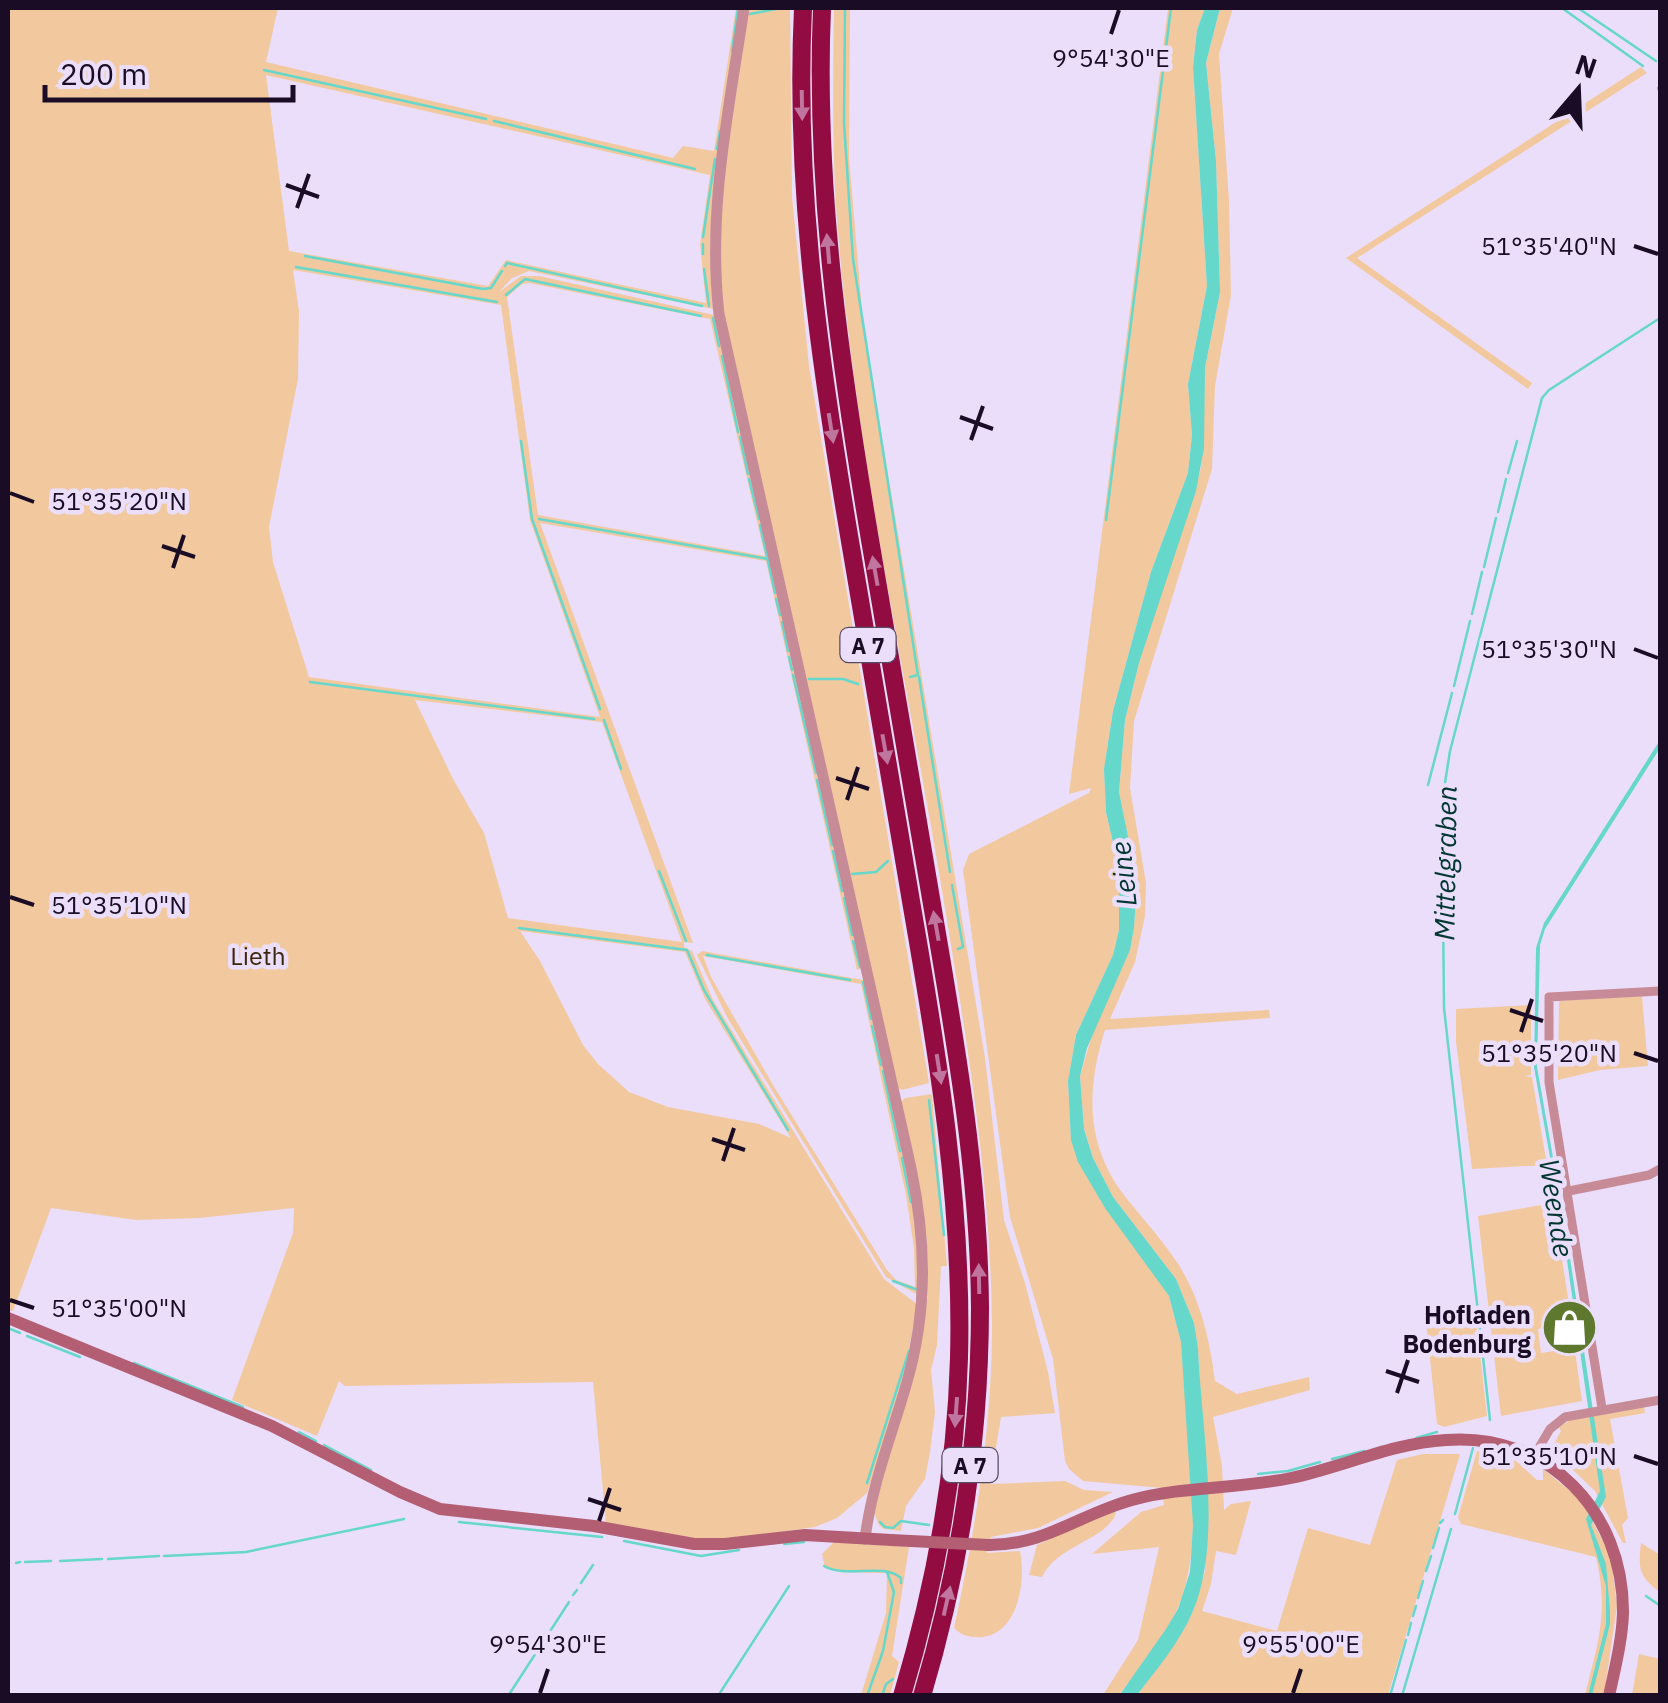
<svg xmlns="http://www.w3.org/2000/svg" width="1668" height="1703" font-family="'IBM Plex Sans',sans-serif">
  <rect width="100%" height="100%" fill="#ebdefa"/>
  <!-- green -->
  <g fill="#f2c89f" fill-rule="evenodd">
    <path d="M8 8H278L266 62 673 158 683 146 714 151 736 8H741L712 203 710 253 713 309 529 271 512 278 499 292 521 276H539L714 315 860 969 857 970 766 561 540 523 693 943 684 942V947L692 951 713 1000 884 1279 918 1305 898 1399 867 1493 837 1518 815 1527 738 1538H677L606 1524 593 1382 345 1386 339 1381 317 1436 232 1400 293 1233 294 1208 199 1218 136 1220 51 1208 13 1311 8 1310ZM266 75 710 175 700 244 706 303 506 260 488 286 289 251ZM293 270 501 305 530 520 600 717 309 677 273 562 269 527 298 379 299 311ZM529 283 710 319 765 556 538 515 507 297 522 284ZM415 700 602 722 682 942 508 918 484 833 453 779ZM520 931 685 952 705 999 791 1138 759 1124 668 1107 629 1092 598 1064 583 1045 540 961Z"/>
    <polygon points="748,8 790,8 792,197 809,366 929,1083 902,1090 896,1087 721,302 720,204"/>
    <path d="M834 8H850L849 157 863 323 985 1058 1004 1220 1025 1283 1048 1372 1055 1413 1001 1417 990 1484 1065 1481 1084 1490 1113 1492 1038 1528 991 1537 987 1553 1020 1551C1026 1580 1019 1632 983 1637 971 1638 962 1636 954 1628 975 1532 991 1433 992 1335 992 1181 965 1030 940 878 902 656 852 430 836 205 832 139 833 73 834 8Z"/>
    <path d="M1168 8H1205L1197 30 1193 67 1207 286 1188 384 1192 435 1188 473 1151 572 1113 711 1104 769 1106 812 1119 868V930L1113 955 1076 1035 1068 1081 1071 1140 1169 1296 1181 1342C1186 1416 1207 1538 1179 1605 1166 1638 1140 1667 1119 1695H1103L1138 1640 1159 1547 1092 1554 1141 1512 1164 1505 1162 1488 1083 1481 1069 1469 1065 1461 1053 1359 1010 1217 963 870 969 854 1089 793 1091 788 1069 794Z"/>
    <path d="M1220 8H1233L1219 54 1229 201 1231 295 1215 386 1212 469 1134 721 1130 788 1146 883 1145 916 1135 962 1110 1019 1269 1010 1270 1018 1105 1030C1087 1086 1085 1141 1121 1191 1138 1214 1158 1234 1174 1258 1199 1293 1210 1339 1215 1381L1237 1394 1309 1377 1310 1390 1213 1417 1222 1466 1224 1510 1231 1504 1251 1501 1236 1555 1216 1551 1211 1584 1202 1611 1277 1631 1308 1528 1370 1545 1397 1460 1423 1454H1460L1388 1695 1137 1696 1184 1629 1193 1611 1205 1571V1475L1198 1350 1194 1323 1176 1279 1113 1197 1093 1158 1084 1128 1080 1076 1095 1025 1130 950 1134 928 1137 881 1119 792 1125 720 1139 663 1201 468 1205 368 1220 292 1216 161 1206 63Z"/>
    <polygon points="1641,67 1647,73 1357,258 1532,383 1528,389 1346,258"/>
    <path d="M702 951 863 980 916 1210 918 1295 886 1277 727 1017 697 955ZM703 956 861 984 906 1195 914 1248 915 1287 896 1280 887 1270 773 1085 711 977Z"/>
    <polygon points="1642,996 1648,1066 1600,1070 1558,1080 1559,1001"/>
    <polygon points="1531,1005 1531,1075 1524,1076 1532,1077 1547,1165 1472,1169 1456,1042 1456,1009"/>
    <polygon points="932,1094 947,1266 941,1266 937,1345 931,1370 935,1412 930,1452 925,1479 906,1506 901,1531 884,1529 879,1525 874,1512 928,1297 927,1241 900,1103 905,1098"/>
    <polygon points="1553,1203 1572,1323 1538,1329 1541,1353 1567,1349 1567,1345 1574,1344 1582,1401 1501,1416 1478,1216"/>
    <polygon points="1475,1309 1487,1416 1444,1427 1437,1424 1425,1313"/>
    <polygon points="1644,1407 1645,1413 1610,1419 1628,1518 1622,1525 1626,1543 1623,1543 1595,1491 1551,1449 1561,1431 1559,1427 1572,1419"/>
    <path d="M1477 1451 1516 1461 1537 1480H1543V1469L1581 1500 1611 1556 1617 1606 1604 1695H1585C1598 1642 1609 1613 1596 1557L1461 1524 1458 1517Z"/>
    <path d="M1112 1511 1116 1513C1107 1540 1057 1545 1042 1577L1029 1575 1037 1545Z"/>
    <polygon points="834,1542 909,1547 892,1656 899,1662 890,1695 861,1695 886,1613 887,1573 840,1572 825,1568 822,1554"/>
    <path d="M1641 1543 1660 1555V1592C1639 1577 1638 1569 1641 1543Z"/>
    <polygon points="1639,1654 1660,1659 1660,1695 1632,1695"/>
  </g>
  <!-- water -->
  <g fill="#65d7cb">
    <path d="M1205 8H1220L1206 63 1216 161 1220 292 1205 368 1204 448 1196 491 1139 663 1125 720 1119 792 1137 881 1134 928 1130 950 1087 1048 1080 1076 1084 1129 1093 1158 1113 1197 1176 1279 1194 1323 1198 1348C1201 1425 1223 1541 1193 1611 1180 1642 1157 1669 1137 1695L1119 1696 1166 1629 1178 1609 1190 1572 1193 1525 1181 1342 1169 1296 1105 1208 1078 1162 1071 1140 1068 1081 1076 1035 1113 955 1119 930V868L1106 812 1104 769 1113 711 1151 572 1188 473 1192 435 1188 384 1207 286 1193 67 1197 30Z"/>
    <polygon points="1660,740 1660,748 1545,929 1540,945 1537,1067 1565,1225 1606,1497 1591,1525 1606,1564 1610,1611 1610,1624 1592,1695 1588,1695 1606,1624 1606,1586 1586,1519 1600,1491 1562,1225 1534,1067 1536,948 1544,923"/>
  </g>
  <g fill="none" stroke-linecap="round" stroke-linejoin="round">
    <!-- stream -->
    <g stroke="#65d7cb" stroke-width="2.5">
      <polyline points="838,8 845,8 844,123 853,259 918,675 910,677"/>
      <polyline points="1562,8 1643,66"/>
      <polyline points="1578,8 1656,61"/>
      <polyline points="750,14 781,8"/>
      <polyline points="732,51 738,8"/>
      <polyline points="264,70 486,119"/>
      <polyline points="1658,88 1660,93"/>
      <polyline points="494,121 695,169"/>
      <polyline points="717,149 720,131"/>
      <polyline points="703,237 715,159"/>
      <polyline points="703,244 703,254"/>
      <polyline points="305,256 483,289 491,288 502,271"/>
      <polyline points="505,266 507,263 702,306"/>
      <polyline points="296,267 497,302"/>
      <polyline points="704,269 709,306"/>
      <polyline points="506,295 525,279 701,316"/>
      <polyline points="713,318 719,346"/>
      <polyline points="722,356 738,432"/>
      <polyline points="740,437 748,474"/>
      <polyline points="521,441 532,519 600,709"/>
      <polyline points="1508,473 1517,441"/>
      <polyline points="749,479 759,519"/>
      <polyline points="1498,512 1506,479"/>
      <polyline points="539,519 768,559"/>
      <polyline points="1106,520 1171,8"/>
      <polyline points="760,525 775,593"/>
      <polyline points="1484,567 1496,518"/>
      <polyline points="776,599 780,615"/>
      <polyline points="1472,614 1482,572"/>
      <polyline points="782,622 788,651"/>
      <polyline points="789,657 792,670"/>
      <polyline points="793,675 816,773"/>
      <polyline points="919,677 950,872"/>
      <polyline points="809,679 843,679 858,684"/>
      <polyline points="310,682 594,719"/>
      <polyline points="1454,686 1470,621"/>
      <polyline points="604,720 621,769"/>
      <polyline points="817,780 832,845"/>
      <polyline points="1428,785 1452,693"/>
      <polyline points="833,851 842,891"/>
      <polyline points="659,871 686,941"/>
      <polyline points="852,874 876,872 888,861"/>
      <polyline points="952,885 963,947 958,949"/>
      <polyline points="844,898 852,935"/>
      <polyline points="519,928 687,950 704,990 788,1130"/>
      <polyline points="853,941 860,967"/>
      <polyline points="707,955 850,980"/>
      <polyline points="863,982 871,1019"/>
      <polyline points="872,1026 881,1065"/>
      <polyline points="883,1071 900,1151"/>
      <polyline points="929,1100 944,1235"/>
      <polyline points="902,1158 911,1202"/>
      <polyline points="893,1281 918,1290"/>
      <polyline points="8,1328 20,1333"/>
      <polyline points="27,1336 80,1357"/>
      <polyline points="134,1363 243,1407"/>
      <polyline points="1490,1420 1444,1008 1442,802 1450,751 1542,398 1549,390 1660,318"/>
      <polyline points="299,1432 316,1441"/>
      <polyline points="1416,1438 1437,1432"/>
      <polyline points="324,1445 371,1470"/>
      <polyline points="1332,1459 1364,1451"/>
      <polyline points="1258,1474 1288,1471 1320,1462"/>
      <polyline points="867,1483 909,1351"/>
      <polyline points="1455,1514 1473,1448"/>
      <polyline points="459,1522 602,1537"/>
      <polyline points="880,1522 885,1527 893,1528 901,1521 929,1525"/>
      <polyline points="1440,1523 1443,1520"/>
      <polyline points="624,1541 701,1556 739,1550"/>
      <polyline points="784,1544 804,1542"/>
      <polyline points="1433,1548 1439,1528"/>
      <polyline points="164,1556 246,1552 404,1519"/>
      <polyline points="108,1559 159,1556"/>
      <polyline points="60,1561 102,1559"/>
      <polyline points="25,1562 51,1561"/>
      <polyline points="8,1563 9,1563"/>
      <polyline points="16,1563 20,1562"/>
      <path d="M824 1566C847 1579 882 1562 901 1578V1583"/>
      <polyline points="1426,1571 1431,1556"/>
      <polyline points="581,1583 593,1565"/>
      <polyline points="573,1595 577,1590"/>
      <polyline points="1646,1596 1659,1605"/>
      <polyline points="1418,1598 1423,1581"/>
      <polyline points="1413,1616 1416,1606"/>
      <polyline points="1408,1635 1411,1623"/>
      <polyline points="508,1696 569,1602"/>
      <polyline points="718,1696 789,1586"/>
      <polyline points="867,1696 883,1651 894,1592 887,1572"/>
      <polyline points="882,1696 886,1684 893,1679"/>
      <polyline points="1390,1696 1406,1640"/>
      <polyline points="1402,1696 1451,1529"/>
    </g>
    <!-- minor -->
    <g stroke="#c78b97" stroke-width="9">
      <polyline points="1569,1191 1649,1175 1660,1169"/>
      <polyline points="1602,1408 1549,1082 1549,997 1660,991"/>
      <polyline points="1534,1456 1550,1429 1565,1417 1660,1400"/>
    </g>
    <!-- tertiary -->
    <path stroke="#c78b97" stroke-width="11" d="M744 8C729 110 707 210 719 314L911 1168C926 1241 928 1309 907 1382 892 1435 872 1483 865 1539"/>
    <!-- secondary -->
    <g stroke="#b35e72" stroke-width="12">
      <polyline points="8,1318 272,1426 400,1492 440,1509 594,1526 694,1544 725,1544 805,1535 891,1540"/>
      <path d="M989 1545C1046 1545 1080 1514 1132 1500 1183 1486 1238 1489 1291 1478 1342 1467 1393 1443 1446 1440 1548 1432 1624 1512 1623 1613 1622 1641 1615 1668 1609 1696"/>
    </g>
    <!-- motorway -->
    <g stroke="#930c41" stroke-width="18">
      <path d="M803 8C794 192 821 371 852 553 872 671 892 789 912 907 938 1057 963 1206 959 1358 956 1473 935 1586 902 1696"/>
      <path d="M822 8C814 197 843 383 875 569 895 685 914 800 934 916 956 1045 979 1176 980 1307 980 1439 960 1569 922 1696"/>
    </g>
    <!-- secondary-bridge -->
    <polyline stroke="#b35e72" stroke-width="12" points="891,1540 989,1545"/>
  </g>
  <!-- one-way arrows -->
  <defs><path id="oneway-solid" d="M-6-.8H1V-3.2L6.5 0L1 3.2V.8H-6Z" transform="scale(2.5)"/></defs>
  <g fill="#bf759e">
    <use href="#oneway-solid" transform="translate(802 105) rotate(89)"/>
    <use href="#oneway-solid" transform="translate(828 249) rotate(-95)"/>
    <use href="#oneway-solid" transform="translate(831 428) rotate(81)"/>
    <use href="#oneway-solid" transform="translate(875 571) rotate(-100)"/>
    <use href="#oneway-solid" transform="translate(885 749) rotate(80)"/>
    <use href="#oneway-solid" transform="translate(936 926) rotate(-100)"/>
    <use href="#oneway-solid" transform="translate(939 1069) rotate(81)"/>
    <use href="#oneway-solid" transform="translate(979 1279) rotate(-91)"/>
    <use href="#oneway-solid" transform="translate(956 1412) rotate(94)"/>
    <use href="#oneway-solid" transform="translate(947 1601) rotate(-77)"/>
  </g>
  <!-- ticks -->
  <path fill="none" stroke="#190c24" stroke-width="4" d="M1111 34 1119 10M286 185 319 197M297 208 309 174M1634 246 1658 254M960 417 993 429M971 440 983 406M10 493 34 502M162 546 195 557M173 568 184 535M1634 649 1658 658M836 778 869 789M847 800 858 767M10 897 34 905M1510 1010 1543 1021M1521 1032 1532 999M1634 1053 1658 1061M712 1139 745 1150M723 1161 734 1128M10 1300 34 1308M1386 1371 1419 1382M1397 1393 1408 1360M1634 1456 1658 1464M588 1499 621 1510M599 1521 610 1488M540 1693 548 1669M1293 1693 1301 1669"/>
  <!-- icons -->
  <defs>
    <symbol id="shop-disc" viewBox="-11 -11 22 22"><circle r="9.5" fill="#5e792d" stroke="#ebdefa"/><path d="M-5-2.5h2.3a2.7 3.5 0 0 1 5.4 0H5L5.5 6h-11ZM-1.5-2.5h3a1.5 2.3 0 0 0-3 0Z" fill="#fff"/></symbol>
  </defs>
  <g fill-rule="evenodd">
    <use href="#shop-disc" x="1538" y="1296" width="63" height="63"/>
  </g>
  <g text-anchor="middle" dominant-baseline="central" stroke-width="9" stroke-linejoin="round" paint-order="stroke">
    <!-- shield labels -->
    <g fill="#ebdefa" stroke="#584b64" stroke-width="2.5">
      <rect x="840.5" y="628" width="55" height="34" rx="8"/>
      <rect x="942.5" y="1448" width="55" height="34" rx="8"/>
    </g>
    <g font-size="22" font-weight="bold" fill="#190c24">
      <text x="868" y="645">A 7</text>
      <text x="970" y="1465">A 7</text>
    </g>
    <!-- park labels -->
    <g font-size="25" fill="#3d2509" stroke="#ebdefa">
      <text x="258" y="955">Lieth</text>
    </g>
    <!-- poi labels -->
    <g font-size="25" font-weight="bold" fill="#190c24" stroke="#ebdefa" text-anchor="end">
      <text x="1531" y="1314">Hofladen<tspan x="1531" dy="29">Bodenburg</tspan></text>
    </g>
    <!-- water labels -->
    <g font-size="28" font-style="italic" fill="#003732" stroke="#ebdefa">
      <text transform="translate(1445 863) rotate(-89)">Mittelgraben</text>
      <text transform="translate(1123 874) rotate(-96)">Leine</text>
      <text transform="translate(1557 1208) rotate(81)">Weende</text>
    </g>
  </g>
  <g font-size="25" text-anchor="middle" fill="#190c24" stroke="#ebdefa" stroke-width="9" stroke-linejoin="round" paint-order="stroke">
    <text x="1111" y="67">9°54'30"E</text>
    <text x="1549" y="255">51°35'40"N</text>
    <text x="119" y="510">51°35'20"N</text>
    <text x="1549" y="658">51°35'30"N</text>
    <text x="119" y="914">51°35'10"N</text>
    <text x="1549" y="1062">51°35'20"N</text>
    <text x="119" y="1317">51°35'00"N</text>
    <text x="1549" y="1465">51°35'10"N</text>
    <text x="548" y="1653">9°54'30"E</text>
    <text x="1301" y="1653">9°55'00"E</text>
  </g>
  <!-- border -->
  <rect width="1668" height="1703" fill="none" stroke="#190c24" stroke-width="20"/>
  <!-- north arrow -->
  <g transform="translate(1578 90) rotate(19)" stroke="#ebdefa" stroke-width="8" paint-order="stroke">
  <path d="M0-8L18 38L0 25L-18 38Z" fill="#190c24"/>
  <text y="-15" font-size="28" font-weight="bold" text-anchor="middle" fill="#190c24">N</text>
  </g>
  <!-- scale -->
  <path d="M45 85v15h248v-15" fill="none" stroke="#190c24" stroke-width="5"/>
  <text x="60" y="85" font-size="30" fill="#190c24" stroke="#ebdefa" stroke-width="8" paint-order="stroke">200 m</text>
</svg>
